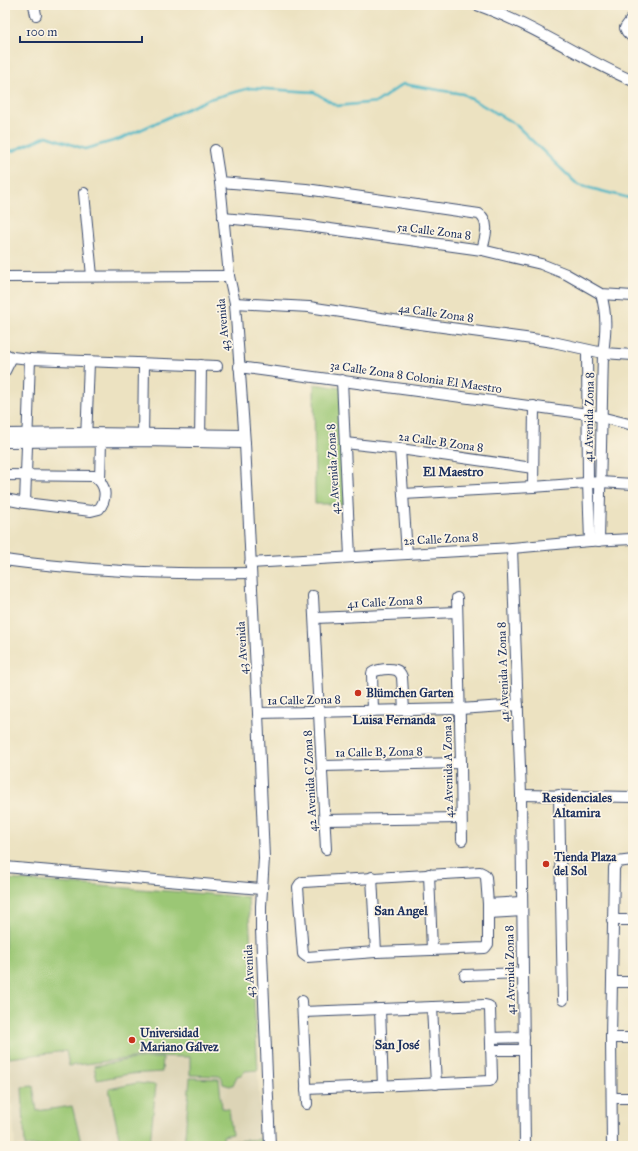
<svg xmlns="http://www.w3.org/2000/svg" width="638" height="1151" font-family="'IM FELL Great Primer',serif">
  <rect width="100%" height="100%" fill="#fcf5e5"/>
  <filter id="ink" filterUnits="userSpaceOnUse"><feTurbulence type="fractalNoise" baseFrequency=".025" numOctaves="2"/><feDisplacementMap in="SourceGraphic" scale="8" xChannelSelector="R" yChannelSelector="G"/><feConvolveMatrix kernelMatrix="1 2 1 2 8 2 1 2 1" color-interpolation-filters="sRGB"/></filter>
  <filter id="wash" filterUnits="userSpaceOnUse"><feTurbulence type="fractalNoise" baseFrequency=".012" numOctaves="4" result="noise"/><feDisplacementMap in="SourceGraphic" scale="16" xChannelSelector="R" yChannelSelector="G"/><feGaussianBlur stdDeviation="0.9" result="paint"/><feColorMatrix in="noise" values="0 0 0 0 0 0 0 0 0 0 0 0 0 0 0 0 0 1.4 0 .05"/><feComposite in="paint" operator="in"/></filter>
  <g filter="url(#wash)">
    <rect width="100%" height="100%" fill="#ece2c1"/>
    <!-- built -->
    <polygon fill="#dcd4b6" points="5,879 248,897 262,1146 15,1146 5,1003"/>
    <!-- green -->
    <g fill="#9bc774" stroke="#5b7b69">
      <polygon points="314,384 342,388 347,504 315,504"/>
      <polygon points="5,879 248,897 258,1070 245,1071 242,1075 237,1076 234,1084 230,1086 223,1084 222,1078 219,1076 190,1075 190,1057 148,1056 69,1066 66,1051 9,1058 5,1004"/>
      <polygon points="148,1058 163,1058 162,1072 129,1074 97,1080 94,1066 127,1060"/>
      <polygon points="190,1078 219,1079 222,1108 229,1109 232,1134 223,1136 224,1146 219,1146 218,1145 184,1146"/>
      <polygon points="137,1083 156,1085 150,1143 162,1145 162,1146 121,1146 109,1089"/>
      <polygon points="33,1086 37,1111 72,1106 82,1146 25,1146 22,1087"/>
      <polygon points="262,1139 262,1146 233,1146 232,1141"/>
    </g>
    <g fill="none" stroke-linecap="round" stroke-linejoin="round">
      <!-- stream -->
      <polyline stroke="#4ab6c6" stroke-width="2.5" points="5,149 13,151 47,136 85,149 120,139 209,99 250,88 314,92 337,106 377,102 403,84 463,94 515,124 578,185 633,199"/>
    </g>
  </g>
  <g filter="url(#ink)">
    <g fill="none" stroke-linecap="round" stroke-linejoin="round">
      <defs>
        <g id="minor">
          <polyline points="34,5 36,15"/>
          <path d="M477 5C532 24 580 58 633 81"/>
          <polyline points="633,17 625,28 627,32 633,38"/>
          <polyline points="215,150 220,182 229,276 235,303 245,443 258,713 264,858 261,906 261,930 270,1146"/>
          <path d="M220 182 306 189 479 214C491 222 485 238 482 250"/>
          <polyline points="84,193 92,276"/>
          <polyline points="223,218 301,225 482,250 541,264 566,274 601,294 633,296"/>
          <polyline points="5,277 229,276"/>
          <polyline points="235,303 309,307 413,323 525,338 553,342 603,353 633,355"/>
          <polyline points="587,350 588,482 590,541"/>
          <polyline points="5,354 12,357 30,359 217,366"/>
          <polyline points="239,367 588,414 633,425"/>
          <polyline points="5,371 12,357"/>
          <polyline points="342,380 350,557"/>
          <polyline points="5,434 86,433 244,435"/>
          <polyline points="86,440 89,362"/>
          <polyline points="143,440 144,364"/>
          <polyline points="200,441 201,365"/>
          <polyline points="5,442 143,441 245,443"/>
          <polyline points="345,443 400,449 533,468"/>
          <polyline points="400,449 407,554"/>
          <path d="M5 475 94 476C106 484 108 498 99 509L91 511 25 503 5 499"/>
          <polyline points="100,480 101,441"/>
          <polyline points="533,487 534,406"/>
          <polyline points="403,494 533,487 600,482 633,484"/>
          <polyline points="25,503 30,359"/>
          <path d="M599 541 603 353C606 331 607 315 601 294"/>
          <polyline points="512,548 521,795 525,1146"/>
          <path d="M5 560C30 564 55 566 81 568 137 573 194 574 251 573"/>
          <polyline points="250,563 512,548 590,541 633,539"/>
          <polyline points="313,596 326,849"/>
          <polyline points="457,598 461,763 462,840"/>
          <polyline points="315,618 457,612"/>
          <path d="M373 711 372 673C377 669 390 668 396 670 399 671 401 674 402 677L404 710"/>
          <polyline points="258,713 460,709 518,705"/>
          <polyline points="322,766 461,763"/>
          <polyline points="521,795 633,797"/>
          <polyline points="559,795 563,1000"/>
          <polyline points="324,820 461,818"/>
          <polyline points="5,867 261,889"/>
          <polygon points="480,872 484,874 486,877 488,904 488,944 485,948 376,952 307,957 303,954 298,887 300,884 303,882"/>
          <polyline points="429,874 432,950"/>
          <polyline points="372,877 376,952"/>
          <polyline points="488,904 522,902"/>
          <polyline points="489,913 522,911"/>
          <polyline points="612,920 633,920"/>
          <polyline points="465,975 523,973"/>
          <polyline points="613,982 633,982"/>
          <polyline points="302,1001 307,1104"/>
          <polyline points="432,1007 436,1084"/>
          <polyline points="380,1009 383,1086"/>
          <polyline points="303,1012 485,1005 489,1006 490,1009 492,1078 490,1081 306,1089"/>
          <polyline points="491,1038 524,1037"/>
          <polyline points="611,1038 633,1038"/>
          <polyline points="491,1050 524,1050"/>
          <polyline points="612,1098 633,1098"/>
          <polyline points="612,1146 611,1038 614,868 617,862 633,860"/>
        </g>
      </defs>
      <!-- minor casing -->
      <use href="#minor" stroke="#3a4a6d" stroke-width="12"/>
      <!-- minor -->
      <use href="#minor" stroke="#fff" stroke-width="10"/>
    </g>
  </g>
  <!-- markers -->
  <g fill="#c8321e" stroke="#fcf5e5" stroke-width="1.5">
    <circle cx="358" cy="693" r="4"/>
    <circle cx="546" cy="864" r="4"/>
    <circle cx="132" cy="1040" r="4"/>
  </g>
  <g text-anchor="middle" dominant-baseline="central" stroke-width="3.5" stroke-linejoin="round" paint-order="stroke">
    <!-- street labels -->
    <g font-size="12" fill="#1b2f5e" stroke="#fcf5e5">
      <text transform="translate(434 231) rotate(7)">5a Calle Zona 8</text>
      <text transform="translate(436 313) rotate(8)">4a Calle Zona 8</text>
      <text transform="translate(223 325) rotate(-95)">43 Avenida</text>
      <text transform="translate(416 377) rotate(8)">3a Calle Zona 8 Colonia El Maestro</text>
      <text transform="translate(589 417) rotate(-89)">41 Avenida Zona 8</text>
      <text transform="translate(441 442) rotate(8)">2a Calle B Zona 8</text>
      <text transform="translate(333 469) rotate(-93)">42 Avenida Zona 8</text>
      <text transform="translate(441 539) rotate(-3)">2a Calle Zona 8</text>
      <text transform="translate(385 602) rotate(-3)">41 Calle Zona 8</text>
      <text transform="translate(242 648) rotate(-93)">43 Avenida</text>
      <text transform="translate(503 672) rotate(-92)">41 Avenida A Zona 8</text>
      <text transform="translate(304 700) rotate(-1)">1a Calle Zona 8</text>
      <text transform="translate(379 752) rotate(-1)">1a Calle B, Zona 8</text>
      <text transform="translate(448 767) rotate(-91)">42 Avenida A Zona 8</text>
      <text transform="translate(310 781) rotate(-93)">42 Avenida C Zona 8</text>
      <text transform="translate(510 970) rotate(-91)">41 Avenida Zona 8</text>
      <text transform="translate(249 971) rotate(-92)">43 Avenida</text>
    </g>
    <!-- poi labels -->
    <g font-size="12" font-weight="bold" fill="#1b2f5e" stroke="#fcf5e5" text-anchor="start">
      <text x="366" y="693">Blümchen Garten</text>
      <text x="554" y="857">Tienda Plaza<tspan x="554" dy="14">del Sol</tspan></text>
      <text x="140" y="1033">Universidad<tspan x="140" dy="14">Mariano Gálvez</tspan></text>
    </g>
    <!-- neighbourhood labels -->
    <g font-size="13" font-weight="bold" fill="#1b2f5e" stroke="#fcf5e5">
      <text x="453" y="472">El Maestro</text>
      <text x="394" y="720">Luisa Fernanda</text>
      <text x="577" y="798">Residenciales<tspan x="577" dy="15">Altamira</tspan></text>
      <text x="401" y="911">San Angel</text>
      <text x="397" y="1045">San José</text>
    </g>
  </g>
  <!-- margin -->
  <rect width="638" height="1151" fill="none" stroke="#fcf5e5" stroke-width="20"/>
  <!-- scale -->
  <path d="M20 36v6h122v-6" fill="none" stroke="#1b2f5e" stroke-width="2"/>
  <text x="26" y="36" font-size="12" fill="#1b2f5e" stroke="#fcf5e5" stroke-width="3" paint-order="stroke">100 m</text>
</svg>
